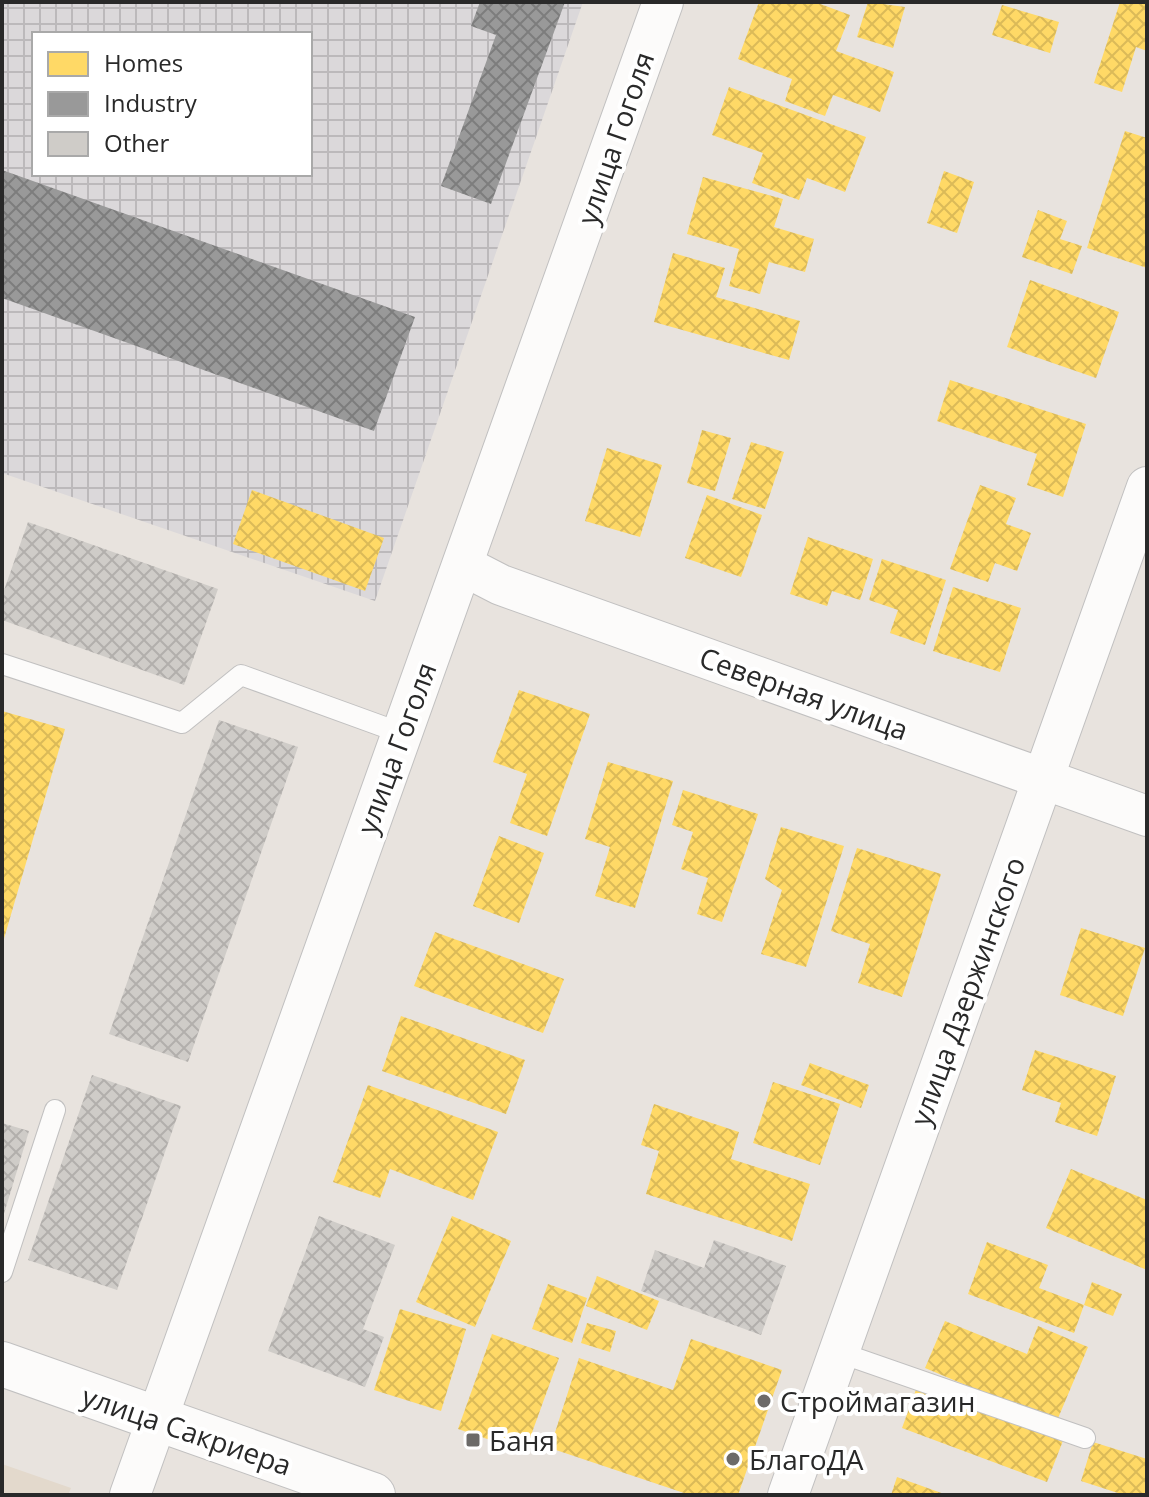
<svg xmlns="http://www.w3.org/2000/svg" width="1149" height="1497" font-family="'Open Sans',sans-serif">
  <defs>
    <pattern id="industrial-grid" width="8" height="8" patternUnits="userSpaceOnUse" patternTransform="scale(2)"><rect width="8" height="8" fill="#dbd8da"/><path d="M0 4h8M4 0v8" fill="none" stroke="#bcb9bb"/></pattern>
    <pattern id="homes-cross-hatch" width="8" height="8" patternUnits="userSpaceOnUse" patternTransform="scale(2)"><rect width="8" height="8" fill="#ffd966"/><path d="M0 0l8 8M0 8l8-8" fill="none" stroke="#dbba58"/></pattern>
    <pattern id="industry-cross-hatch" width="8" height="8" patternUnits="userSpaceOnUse" patternTransform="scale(2)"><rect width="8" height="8" fill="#999"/><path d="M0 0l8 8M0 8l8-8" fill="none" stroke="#7d7d7d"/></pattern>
    <pattern id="building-cross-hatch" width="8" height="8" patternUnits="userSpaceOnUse" patternTransform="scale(2)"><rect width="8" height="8" fill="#cfccc8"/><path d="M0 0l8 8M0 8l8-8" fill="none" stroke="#b2afac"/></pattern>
  </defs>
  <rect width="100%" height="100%" fill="#e8e3de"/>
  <!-- industrial -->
  <path fill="url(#industrial-grid)" fill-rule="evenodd" d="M2 2H583L375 601 2 473ZM34 34H310V174H34Z"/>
  <!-- education -->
  <polygon fill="#e3d9cc" points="2,1464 71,1488 68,1495 2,1495"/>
  <!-- homes -->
  <g fill="url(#homes-cross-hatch)">
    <polygon points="759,2 815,2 850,15 836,51 894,72 880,112 833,95 825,116 785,101 792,79 738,59"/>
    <polygon points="868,2 905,7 893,48 857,37"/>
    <polygon points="1120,2 1147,2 1147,51 1136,47 1122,92 1094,83"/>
    <polygon points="1002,5 1059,22 1050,53 992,35"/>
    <polygon points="729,87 866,137 845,192 807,178 799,200 752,183 763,153 712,135"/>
    <polygon points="1125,131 1147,138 1147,268 1087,248"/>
    <polygon points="944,171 974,182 957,233 927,223"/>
    <polygon points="703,177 783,199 774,227 814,239 805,272 769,262 760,294 729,286 739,249 687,234"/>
    <polygon points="1038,210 1067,221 1060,239 1082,246 1072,274 1022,257"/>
    <polygon points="673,253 725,268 716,297 800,321 789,360 654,322"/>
    <polygon points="1030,280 1119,312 1096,378 1007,347"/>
    <polygon points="950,380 1086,424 1063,497 1027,485 1037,454 937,421"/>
    <polygon points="702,430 731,438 715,491 687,483"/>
    <polygon points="751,442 784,452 765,509 732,499"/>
    <polygon points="607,448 662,465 640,537 585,521"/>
    <polygon points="980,485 1016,498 1006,524 1031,533 1017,571 995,563 988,582 950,569"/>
    <polygon points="252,490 384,538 365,591 233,544"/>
    <polygon points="707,495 762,515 741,577 685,558"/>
    <polygon points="808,537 873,559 860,600 832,591 827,606 790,594"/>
    <polygon points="882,559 946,580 925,645 890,633 898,610 869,600"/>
    <polygon points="953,587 1021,608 1000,672 933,651"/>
    <polygon points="519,690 590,714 547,836 510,823 527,774 493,762"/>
    <polygon points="2,711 65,729 3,942 2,942"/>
    <polygon points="608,762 673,781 635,908 595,896 610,847 585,839"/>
    <polygon points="683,790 758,814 722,922 697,914 708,878 681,869 693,832 672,825"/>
    <polygon points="781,827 844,846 806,967 761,954 782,890 765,879"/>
    <polygon points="499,836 544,853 519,923 473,906"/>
    <polygon points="857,848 941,874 902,997 858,983 870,944 831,931"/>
    <polygon points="1081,928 1145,948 1123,1016 1060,995"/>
    <polygon points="435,932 564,979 543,1033 414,986"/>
    <polygon points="401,1016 525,1060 506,1114 382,1071"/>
    <polygon points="1035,1050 1116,1076 1097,1136 1055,1122 1061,1103 1022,1090"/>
    <polygon points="810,1063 869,1085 861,1108 801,1085"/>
    <polygon points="773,1082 840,1104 820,1165 753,1143"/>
    <polygon points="368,1085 498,1132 473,1200 390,1169 380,1198 333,1182"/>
    <polygon points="654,1104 739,1132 731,1159 810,1184 792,1241 646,1194 659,1151 641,1145"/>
    <polygon points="1071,1169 1147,1200 1147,1270 1046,1228"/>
    <polygon points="452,1216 511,1241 475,1327 416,1302"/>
    <polygon points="987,1242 1048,1265 1039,1288 1084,1305 1092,1282 1122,1294 1113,1316 1084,1305 1074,1333 968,1294"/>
    <polygon points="597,1276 659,1301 647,1330 586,1306"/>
    <polygon points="548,1284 587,1298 572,1343 532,1329"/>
    <polygon points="400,1309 466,1329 441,1411 374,1390"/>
    <polygon points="945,1321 1027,1354 1038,1326 1088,1347 1056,1423 925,1368"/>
    <polygon points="587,1323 616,1331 610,1352 581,1343"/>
    <polygon points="492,1334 559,1358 525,1452 458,1429"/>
    <polygon points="691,1339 782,1370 738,1495 690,1495 550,1448 579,1358 673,1390"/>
    <polygon points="918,1384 1064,1438 1047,1482 902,1428"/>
    <polygon points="1093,1442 1147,1459 1147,1495 1124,1495 1081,1481"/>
    <polygon points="897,1477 947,1495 891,1495"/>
  </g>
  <!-- industry -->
  <g fill="url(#industry-cross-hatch)">
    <polygon points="480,2 565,2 491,204 441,186 496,35 471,26"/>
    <polygon points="2,170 415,317 374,431 2,298"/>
  </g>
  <!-- building -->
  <g fill="url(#building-cross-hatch)">
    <polygon points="28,522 218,589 184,685 2,620 2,596"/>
    <polygon points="219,720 298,747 188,1062 109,1034"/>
    <polygon points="92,1075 181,1106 117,1290 28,1260"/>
    <polygon points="2,1123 29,1131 3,1217 2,1216"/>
    <polygon points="319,1216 395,1245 363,1329 384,1337 365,1387 268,1351"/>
    <polygon points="714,1240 786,1266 761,1335 641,1291 655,1250 704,1268"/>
  </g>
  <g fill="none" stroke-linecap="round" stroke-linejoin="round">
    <defs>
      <g id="service">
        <polyline points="2,664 182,723 241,675 401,733"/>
        <polyline points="2,1272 55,1110"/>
        <polyline points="838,1352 1085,1438"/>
      </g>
      <g id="minor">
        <polyline points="464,566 501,585 1147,816"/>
        <polyline points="130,1495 663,2"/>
        <polyline points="788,1495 1147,487"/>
      </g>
      <polyline id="tertiary" points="2,1364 373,1495"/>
    </defs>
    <!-- service casing -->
    <use href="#service" stroke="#c1c0c0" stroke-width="22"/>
    <!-- minor casing -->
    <use href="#minor" stroke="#c1c0c0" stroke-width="42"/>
    <!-- tertiary casing -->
    <use href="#tertiary" stroke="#c1c0c0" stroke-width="46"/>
    <!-- service -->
    <use href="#service" stroke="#fcfbfa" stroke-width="20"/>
    <!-- minor -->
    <use href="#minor" stroke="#fcfbfa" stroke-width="40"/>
    <!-- tertiary -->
    <use href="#tertiary" stroke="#fcfbfa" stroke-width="44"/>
  </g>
  <!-- markers -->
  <g fill="#6c6a68" stroke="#fff" stroke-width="3">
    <circle cx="764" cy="1401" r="8"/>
    <rect x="465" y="1432" width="16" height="16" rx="4"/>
    <circle cx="733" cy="1459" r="8"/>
  </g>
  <g text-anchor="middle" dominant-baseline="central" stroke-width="8" stroke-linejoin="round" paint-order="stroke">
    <!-- street labels -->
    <g font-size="28" fill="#292929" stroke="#fff">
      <text transform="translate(615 138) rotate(-71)">улица Гоголя</text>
      <text transform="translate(804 693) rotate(20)">Северная улица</text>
      <text transform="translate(396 748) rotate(-70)">улица Гоголя</text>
      <text transform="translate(967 991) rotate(-70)">улица Дзержинского</text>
      <text transform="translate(187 1430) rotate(19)">улица Сакриера</text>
    </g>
    <!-- poi labels -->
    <g font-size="28" fill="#292929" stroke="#fff" text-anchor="start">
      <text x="780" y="1401">Строймагазин</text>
      <text x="489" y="1440">Баня</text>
      <text x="749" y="1459">БлагоДА</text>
    </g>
  </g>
  <!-- border -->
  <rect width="1149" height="1497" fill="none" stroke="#292929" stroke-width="8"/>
  <!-- legend -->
  <rect x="32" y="32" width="280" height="144" fill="#ffffff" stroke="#a9a9a9" stroke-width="2"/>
  <rect x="48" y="52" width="40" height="24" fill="#ffd966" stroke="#a9a9a9" stroke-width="2"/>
  <text x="104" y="72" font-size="24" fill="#292929">Homes</text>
  <rect x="48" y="92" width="40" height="24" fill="#999999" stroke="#a9a9a9" stroke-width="2"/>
  <text x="104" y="112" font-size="24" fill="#292929">Industry</text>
  <rect x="48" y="132" width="40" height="24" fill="#cfccc8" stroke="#a9a9a9" stroke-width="2"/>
  <text x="104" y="152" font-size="24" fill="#292929">Other</text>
</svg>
